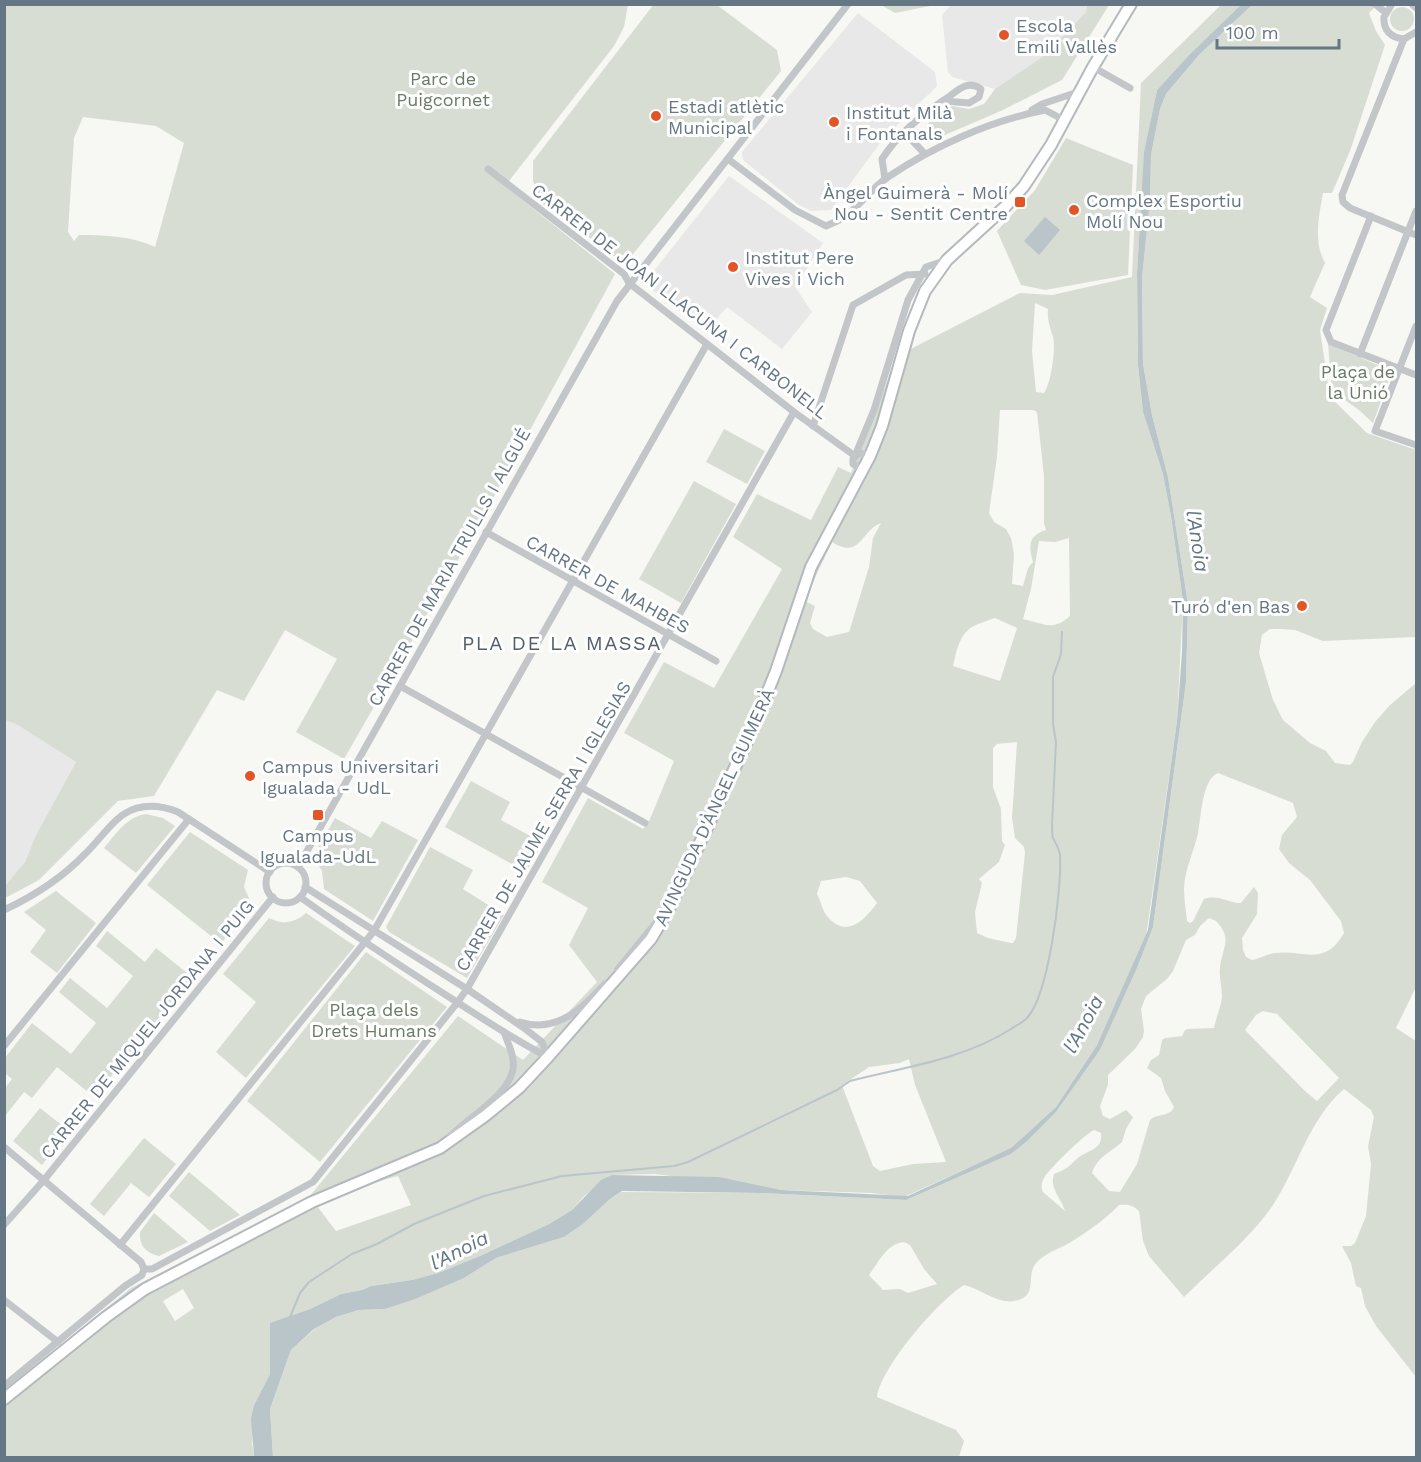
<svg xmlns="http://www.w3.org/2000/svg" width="1421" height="1462" font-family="'Work Sans',sans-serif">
  <rect width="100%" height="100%" fill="#f7f7f3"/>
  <!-- built -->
  <g fill="#e7e8e7">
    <polygon points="951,5 1087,5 1086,12 1045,55 995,89 952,77 948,72 942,15"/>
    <polygon points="858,13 935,72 937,86 883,139 831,210 811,211 799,205 743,160 742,152"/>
    <polygon points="729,176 823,243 795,287 812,312 782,349 727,307 706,331 651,289 649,277"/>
    <polygon points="5,720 16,724 76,762 36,835 25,862 5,886"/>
  </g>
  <!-- green -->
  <g fill="#d8ddd4" fill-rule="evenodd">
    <polygon points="654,4 717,5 777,50 781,71 625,264 542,203 533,181 533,161"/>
    <path d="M5 5H628L624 27 614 46 505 186 615 274 480 522 344 759 296 732 337 659 285 630 244 701 217 690 154 796 118 801 39 880 5 898V886L25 862 36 835 76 762 16 724 5 720ZM83 117 156 126 184 143 155 247C132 236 104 235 79 235L74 241 68 232 74 138Z"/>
    <polygon points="881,5 881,4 935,5 895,13"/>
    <path d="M1087 5H1109L1062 80 1003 110 931 141 924 136C925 120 940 114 952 106L969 109 984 104 995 89 1045 55 1086 12Z"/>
    <path d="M1221 5H1242L1189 55 1157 90 1145 148 1137 274 1138 365 1143 412 1163 474 1171 516 1183 601 1177 721 1146 937 1097 1045 1056 1107 1010 1149 904 1197 872 1193 781 1190 655 1174 612 1175 584 1196 572 1210 549 1224 480 1256 438 1273 412 1280 371 1286 362 1290 341 1294 310 1309 290 1316 270 1374 254 1405 252 1443 254 1457 5 1458V1392L131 1288 309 1197 458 1016 523 1060 597 982 569 945 588 908 542 882 588 798 643 829 650 819 674 761 624 733 664 662 714 688 782 569 733 537 757 494 811 520 838 467 851 473 897 356 1020 293 1052 295 1132 277 1141 83ZM1035 303 1048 309C1047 320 1050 327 1053 337 1056 349 1051 383 1044 393L1036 392 1032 351ZM1000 410H1033L1037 412 1044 476V523L1046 530C1029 535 1028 545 1033 562L1028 568 1023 586 1012 584 1014 554 1011 538 1006 529 994 522 989 513 997 457ZM881 523 873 538 869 567 849 632 827 637 813 629 810 623 815 606 807 602 812 584 832 542C861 560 860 531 881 523ZM1069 538 1070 616C1052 632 1043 623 1023 619L1031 589 1039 541 1055 542ZM995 618 1017 628 1000 681 953 666C956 653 959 635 972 627 979 623 987 621 995 618ZM1017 742 1012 818 1015 838 1024 847 1025 853 1016 938 1013 943H1011L988 938 977 933 975 912 982 883 979 879 999 862 1005 845 1002 841 1001 809 993 787V748L997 744ZM846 877 860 881 877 903C864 921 846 939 827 916 822 910 821 901 817 894L821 881ZM909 1059 915 1085 946 1162 913 1164 880 1171 873 1166 843 1088 844 1084 869 1067 900 1063ZM398 1176 411 1205 336 1231 317 1206 365 1185ZM183 1289 194 1308 175 1321 163 1301Z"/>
    <path d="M1252 5H1377L1369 13 1376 31 1385 45 1350 151 1332 193H1323C1319 216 1313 241 1325 263L1310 297 1327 308 1320 330 1330 397 1367 433 1413 449 1416 447V637L1323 641 1295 630 1281 629H1270L1262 635 1259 653 1273 700 1283 720 1310 743 1326 751 1335 763 1350 765 1353 762 1362 742 1375 722 1390 705 1416 683V987L1396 1028 1416 1041V1377L1376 1326 1365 1306 1361 1288 1356 1286 1351 1263 1342 1246H1351L1355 1243 1366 1216 1371 1164 1368 1146 1374 1117 1371 1110 1344 1089C1309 1119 1298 1167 1273 1205 1249 1240 1214 1267 1184 1297L1149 1256 1143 1241 1139 1211C1133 1205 1128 1204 1119 1205 1106 1219 1087 1232 1071 1242 1061 1248 1048 1252 1039 1260 1024 1273 1038 1292 1021 1299 1000 1308 983 1289 964 1285 939 1300 881 1367 877 1397L956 1430 964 1441 959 1457H273L270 1409 291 1350 316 1328 336 1317 359 1310 385 1309 464 1278 496 1258 564 1237 583 1224 610 1199 621 1192 760 1193 906 1200 1011 1154 1056 1112 1100 1050 1137 968 1153 927 1186 682 1188 604 1168 477 1152 415 1143 364 1142 278 1150 201 1151 155 1160 109 1166 94 1199 55ZM1218 773 1293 803 1297 817 1282 835 1279 849 1289 863 1310 880 1341 921 1344 933C1324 968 1302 949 1275 953 1267 954 1260 959 1252 960L1246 957 1243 950 1242 938 1257 914 1258 893 1254 887 1241 903C1228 903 1218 894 1204 899L1193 921 1190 923 1187 921C1186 911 1184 899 1184 888 1185 868 1194 852 1198 833 1201 818 1202 779 1218 773ZM1209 918 1216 921C1234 940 1221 948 1220 969 1219 978 1222 987 1222 997 1221 1007 1216 1017 1214 1028L1188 1029 1185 1030 1182 1036 1165 1038 1162 1040 1159 1055 1151 1060 1147 1068 1161 1078 1165 1091 1174 1107C1170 1117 1158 1113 1150 1120L1137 1164 1120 1192 1109 1191 1092 1173C1097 1157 1111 1152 1122 1142L1126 1129 1133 1117 1126 1110 1110 1119 1103 1116 1100 1106 1108 1085V1075L1135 1049 1143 1037 1144 1031 1141 1009 1146 996 1167 979 1173 971 1186 940 1195 935 1200 926ZM1263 1011 1277 1014 1339 1078 1317 1101 1305 1091 1245 1030 1256 1015ZM1094 1130 1101 1133C1103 1149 1090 1150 1079 1157 1075 1160 1072 1164 1068 1167 1064 1170 1059 1172 1054 1174 1049 1189 1061 1197 1065 1211L1043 1192C1041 1187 1041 1183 1044 1178 1048 1170 1085 1134 1094 1130ZM904 1242 910 1245 924 1269 937 1284 908 1293 900 1289 883 1290 869 1275C879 1262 886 1244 904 1242Z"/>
    <circle cx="1402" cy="19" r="12"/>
    <polygon points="1066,138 1133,165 1128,275 1045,290 1021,285 997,231 1035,190"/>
    <polygon points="1328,344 1392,371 1373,423 1359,410 1332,391"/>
    <polygon points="724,429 765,451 747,484 706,462"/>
    <polygon points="694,481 736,504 681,603 639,579"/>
    <polygon points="471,781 510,802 501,820 543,843 526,872 445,827"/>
    <path d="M146 814 163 818 175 826 136 873 104 848C116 834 126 817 146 814Z"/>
    <polygon points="335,818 371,838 382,821 418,840 373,921 324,889 322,871 313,856"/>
    <polygon points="190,832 248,870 244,887 251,903 221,944 147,885"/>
    <polygon points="430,847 473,870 463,889 504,915 467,978 389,932 386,927"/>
    <polygon points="56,891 96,923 57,973 30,952 46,930 24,912"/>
    <path d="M306 913 355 946 246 1078 216 1052 256 1002 223 974 269 918C282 925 295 923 306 913Z"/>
    <polygon points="107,931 145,962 156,948 192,977 94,1097 57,1067 32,1098 24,1092 5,1116 5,1088 12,1079 5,1073 5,1058 32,1023 71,1054 96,1023 59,992 70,978 107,1008 133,976 96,946"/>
    <polygon points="366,952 447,1007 320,1162 247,1101"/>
    <polygon points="40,1108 69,1131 42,1165 13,1141"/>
    <polygon points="144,1138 176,1164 149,1197 131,1183 104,1216 90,1204"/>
    <polygon points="189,1172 240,1215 210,1231 169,1196"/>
    <path d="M154 1213 188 1242 159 1256C146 1253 139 1246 140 1232Z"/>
  </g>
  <!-- water -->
  <g fill="#bac5c9">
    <polygon points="1242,4 1252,5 1199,55 1166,94 1160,109 1151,155 1150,201 1142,278 1143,364 1152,415 1168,477 1188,604 1186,682 1153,927 1137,968 1100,1050 1056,1112 1027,1141 1011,1154 906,1200 760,1193 622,1191 610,1199 583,1224 564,1237 496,1258 464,1278 415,1299 385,1309 359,1310 336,1317 314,1329 291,1350 270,1409 273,1457 254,1457 251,1419 254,1405 270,1374 270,1323 310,1309 341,1294 362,1290 371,1286 412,1280 438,1273 480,1256 549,1224 572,1210 601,1180 612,1175 719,1177 781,1190 908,1196 1011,1148 1056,1107 1097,1045 1148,930 1177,721 1182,652 1183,601 1171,516 1163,474 1143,412 1138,365 1137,274 1144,152 1157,90 1189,55"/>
    <polygon points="1045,217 1060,230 1039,255 1024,241"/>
  </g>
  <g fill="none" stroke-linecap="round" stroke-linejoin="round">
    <!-- stream -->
    <path stroke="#bac5c9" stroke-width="2" d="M290 1317 300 1293 309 1282 352 1254 377 1244 414 1224 484 1196 562 1176 674 1166 688 1162 837 1090 850 1081C905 1067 962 1060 1011 1029 1015 1026 1022 1023 1026 1019 1049 997 1062 887 1060 855 1059 848 1056 844 1053 838 1052 834 1052 829 1052 825L1056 742 1053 724V677L1061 654 1062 632"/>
    <defs>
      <polyline id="secondary" points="4,1399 106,1317 145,1289 312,1202 440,1148 485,1116 519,1088 548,1057 651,939 671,905 752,731 776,671 811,567 870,456 882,426 909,331 925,291 947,260 1006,206 1024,186 1051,145 1093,67 1131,4"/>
    </defs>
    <!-- secondary casing -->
    <use href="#secondary" stroke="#b4b9be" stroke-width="14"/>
    <!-- street -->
    <g stroke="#c2c6c9" stroke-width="7">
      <polyline points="1375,4 1385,12"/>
      <path d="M1392 4 1384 17C1383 30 1391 38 1404 39L1416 32"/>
      <polyline points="1412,4 1416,8"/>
      <polyline points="1404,39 1342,195 1343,202 1350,208 1416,235"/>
      <polyline points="1093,67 1130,88"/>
      <polyline points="1032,110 1042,104 1078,92"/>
      <polyline points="904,132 925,154"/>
      <path d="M728 159 795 210 826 226C833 223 841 220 847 215 861 204 872 188 888 177 934 146 990 121 1045 110L1064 120"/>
      <polyline points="488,169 624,274 629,283 794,412 855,456"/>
      <path d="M885 179 882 159C898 134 920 116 944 100 956 93 966 78 981 89L979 97 969 103 944 101"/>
      <polyline points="1371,216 1326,330 1331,342 1416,375"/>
      <polyline points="1416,326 1375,431 1416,445"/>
      <polyline points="1360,354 1416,211"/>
      <polyline points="813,426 853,305 906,275 925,274"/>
      <polyline points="859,453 857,451 859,446 874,410 908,300 926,267 947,260"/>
      <polyline points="863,470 853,464 853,459 859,453 870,456"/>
      <polyline points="486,532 716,661"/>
      <polyline points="400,686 645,823"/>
      <circle cx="286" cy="883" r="20"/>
      <polyline points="298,867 617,301 848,4"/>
      <polyline points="305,887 467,989 524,1028 542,1042 548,1057"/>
      <path d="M300 897C349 932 399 965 449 997 482 1018 514 1040 548 1057"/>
      <path d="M4 910C34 896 62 878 85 854 97 843 111 822 124 814 141 803 160 805 178 812L270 872"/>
      <polyline points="618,969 655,924"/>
      <path d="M520 1022C557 1034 582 1008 605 984"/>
      <polyline points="4,1046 189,819"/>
      <path d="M450 1137C467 1117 508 1097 513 1069 515 1056 508 1044 504 1032"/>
      <polyline points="4,1147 141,1262 144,1269"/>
      <polyline points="4,1225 44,1180 273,897"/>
      <polyline points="120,1245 374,931 707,344"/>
      <polyline points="144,1269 152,1269 313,1182 457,1003 467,989 794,412"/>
      <polyline points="4,1300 58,1342"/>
      <polyline points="4,1386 125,1286 142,1275 144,1269"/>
    </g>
    <!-- secondary -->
    <use href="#secondary" stroke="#fff" stroke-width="10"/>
  </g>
  <!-- markers -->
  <g fill="#e35527" stroke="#fff" stroke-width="2">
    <circle cx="1004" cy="35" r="6"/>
    <circle cx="656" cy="116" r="6"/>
    <circle cx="834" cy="122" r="6"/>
    <rect x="1014" y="196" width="12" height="12" rx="3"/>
    <circle cx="1074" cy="210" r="6"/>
    <circle cx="733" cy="267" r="6"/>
    <circle cx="1302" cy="606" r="6"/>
    <circle cx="250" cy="776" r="6"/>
    <rect x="312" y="809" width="12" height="12" rx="3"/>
  </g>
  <g text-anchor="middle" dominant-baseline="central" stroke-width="6" stroke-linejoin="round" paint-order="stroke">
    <!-- poi labels -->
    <g font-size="18" fill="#657684" stroke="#fff" text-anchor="start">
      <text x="1016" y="25">Escola<tspan x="1016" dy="21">Emili Vallès</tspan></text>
      <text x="668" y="106">Estadi atlètic<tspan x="668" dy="21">Municipal</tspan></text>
      <text x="846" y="112">Institut Milà<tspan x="846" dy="21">i Fontanals</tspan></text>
      <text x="1008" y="192" text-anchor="end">Àngel Guimerà - Molí<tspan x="1008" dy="21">Nou - Sentit Centre</tspan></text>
      <text x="1086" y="200">Complex Esportiu<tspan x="1086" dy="21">Molí Nou</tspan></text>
      <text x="745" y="257">Institut Pere<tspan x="745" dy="21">Vives i Vich</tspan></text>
      <text x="1290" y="606" text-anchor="end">Turó d'en Bas</text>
      <text x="262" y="766">Campus Universitari<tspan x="262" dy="21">Igualada - UdL</tspan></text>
      <text x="318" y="835" text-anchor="middle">Campus<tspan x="318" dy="21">Igualada-UdL</tspan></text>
    </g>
    <!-- park labels -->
    <g font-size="18" fill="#697b64" stroke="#fff">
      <text x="443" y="78">Parc de<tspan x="443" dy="21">Puigcornet</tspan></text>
      <text x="1358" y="371">Plaça de<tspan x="1358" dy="21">la Unió</tspan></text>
      <text x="374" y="1009">Plaça dels<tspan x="374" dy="21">Drets Humans</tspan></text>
    </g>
    <!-- street labels -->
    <g font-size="18" fill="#657684" stroke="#fff">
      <text transform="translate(680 301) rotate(38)">CARRER DE JOAN LLACUNA I CARBONELL</text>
      <text transform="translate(449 567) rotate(-61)">CARRER DE MARIA TRULLS I ALGUÉ</text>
      <text transform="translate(608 584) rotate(29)">CARRER DE MAHBES</text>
      <text transform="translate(714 807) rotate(-65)">AVINGUDA D'ÀNGEL GUIMERÀ</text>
      <text transform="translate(543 826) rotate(-60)">CARRER DE JAUME SERRA I IGLESIAS</text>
      <text transform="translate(147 1029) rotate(-51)">CARRER DE MIQUEL JORDANA I PUIG</text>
    </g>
    <!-- water labels -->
    <g font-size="20" font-style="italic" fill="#617781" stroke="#fff">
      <text transform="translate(1198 541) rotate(81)">l'Anoia</text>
      <text transform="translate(1083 1024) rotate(-62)">l'Anoia</text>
      <text transform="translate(459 1250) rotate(-27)">l'Anoia</text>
    </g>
    <!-- neighbourhood labels -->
    <g font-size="20" letter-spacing="1.5" fill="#535f69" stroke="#fff">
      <text x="562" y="643">PLA DE LA MASSA</text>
    </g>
  </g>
  <!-- border -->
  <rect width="1421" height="1462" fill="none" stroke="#657684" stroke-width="12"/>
  <!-- scale -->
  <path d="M1217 39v9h122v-9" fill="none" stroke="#657684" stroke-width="3"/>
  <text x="1226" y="39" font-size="18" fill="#657684" stroke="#ffffff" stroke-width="4.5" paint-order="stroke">100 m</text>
</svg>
